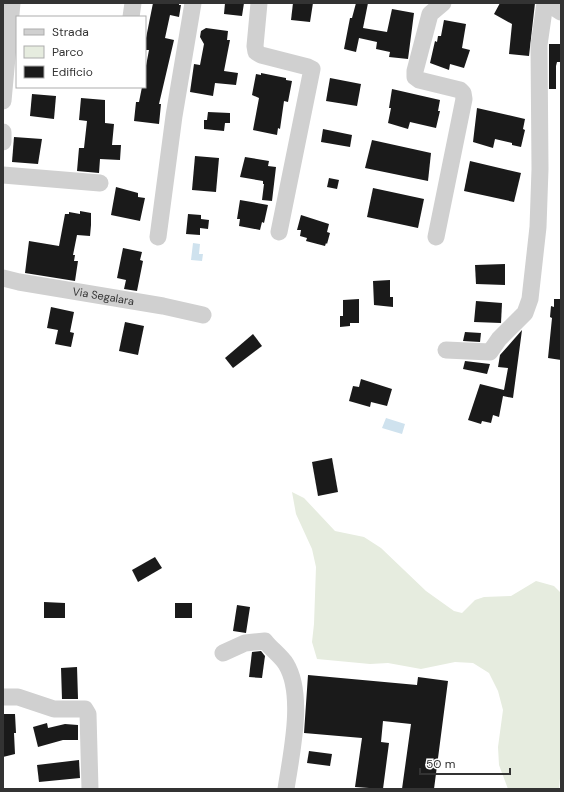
<svg xmlns="http://www.w3.org/2000/svg" width="564" height="792" font-family="'DM Sans',sans-serif">
  <rect width="100%" height="100%" fill="#fff"/>
  <!-- green -->
  <polygon fill="#e6ecdf" points="292,492 304,498 335,531 364,537 381,548 426,591 454,611 462,613 475,600 484,597 511,596 536,581 554,586 560,592 561,767 559,789 508,789 499,765 498,747 503,710 498,691 489,673 473,663 455,662 421,669 388,663 370,664 317,659 312,642 314,624 316,567 312,549 296,514"/>
  <!-- water -->
  <g fill="#cfe2ee">
    <polygon points="193,243 200,244 199,254 203,254 202,261 191,260"/>
    <polygon points="386,418 405,424 402,434 382,428"/>
  </g>
  <!-- building -->
  <g fill="#1a1a1a">
    <polygon points="153,3 179,3 179,5 181,5 179,17 170,15 165,38 174,40 159,104 161,104 159,124 134,121 136,102 139,102 142,87 145,87 145,71 149,50 145,50 145,43"/>
    <polygon points="225,3 244,3 242,16 224,14"/>
    <polygon points="293,3 313,3 310,22 291,20"/>
    <polygon points="356,3 368,3 363,28 387,32 392,9 414,13 408,59 389,57 390,52 376,49 377,42 359,38 356,52 344,49 350,18 352,18"/>
    <polygon points="500,3 535,3 529,56 509,54 512,24 494,14"/>
    <polygon points="444,20 466,24 462,48 470,50 464,68 450,64 449,70 430,63 435,41 437,42 438,36 441,36"/>
    <polygon points="206,28 228,31 227,40 230,40 224,71 238,73 236,85 215,83 213,96 190,92 194,64 200,65 204,44 200,37 201,31"/>
    <polygon points="549,44 561,44 561,62 557,62 556,66 556,89 549,89"/>
    <polygon points="261,73 286,78 286,80 292,81 288,102 284,101 280,129 278,128 277,135 253,130 259,98 252,95 256,74 261,75"/>
    <polygon points="330,78 361,84 357,106 326,101"/>
    <polygon points="392,89 440,100 438,111 440,111 436,128 410,122 408,129 388,123 391,108 389,108"/>
    <polygon points="32,94 56,96 54,119 30,116"/>
    <polygon points="81,98 105,100 105,123 114,124 112,145 121,145 120,160 100,159 99,173 77,171 79,148 84,148 87,121 79,120"/>
    <polygon points="477,108 525,119 523,129 525,130 521,147 512,145 512,143 495,139 493,148 473,142"/>
    <polygon points="208,112 230,113 230,123 225,123 224,131 204,129 204,120 207,120"/>
    <polygon points="323,129 352,135 350,147 321,142"/>
    <polygon points="14,137 42,139 38,164 12,162"/>
    <polygon points="372,140 431,153 428,181 365,168"/>
    <polygon points="195,156 219,158 216,192 192,190"/>
    <polygon points="245,157 269,161 268,166 276,167 272,201 262,200 264,184 263,184 263,181 240,177"/>
    <polygon points="470,161 521,173 514,202 464,191"/>
    <polygon points="329,178 339,180 337,189 327,187"/>
    <polygon points="116,187 138,193 138,197 145,198 140,221 111,215"/>
    <polygon points="373,188 424,199 418,228 367,217"/>
    <polygon points="240,200 268,205 264,223 262,222 260,230 239,226 240,219 237,219"/>
    <polygon points="80,211 91,213 91,225 90,236 77,235 73,255 75,255 74,261 78,261 75,281 25,273 29,241 59,246 65,214 69,214 69,212 80,214"/>
    <polygon points="188,214 201,215 201,219 209,220 208,229 200,228 200,235 186,234"/>
    <polygon points="301,215 329,224 327,232 330,233 327,244 326,243 325,246 306,241 307,238 300,236 301,230 297,230"/>
    <polygon points="123,248 142,252 140,260 143,261 137,291 124,289 126,280 117,278"/>
    <polygon points="505,264 505,285 476,284 475,265"/>
    <polygon points="390,280 390,297 393,297 393,307 374,305 373,281"/>
    <polygon points="359,299 359,323 350,323 350,326 340,327 340,316 343,316 343,300"/>
    <polygon points="554,299 561,299 561,360 548,358 552,318 550,317 551,306 554,307"/>
    <polygon points="476,301 502,303 501,323 474,322"/>
    <polygon points="51,307 74,312 70,332 74,333 71,347 55,344 58,330 47,328"/>
    <polygon points="125,322 144,326 138,355 119,351"/>
    <polygon points="522,330 513,398 503,396 499,417 493,415 491,423 482,421 481,424 468,420 480,384 504,390 508,368 498,367 500,355"/>
    <polygon points="465,332 481,333 480,342 463,341"/>
    <polygon points="253,334 262,346 233,368 225,358"/>
    <polygon points="465,361 490,364 487,374 463,369"/>
    <polygon points="361,379 392,389 387,406 371,402 370,407 349,401 353,386 359,387"/>
    <polygon points="332,458 338,492 318,496 312,462"/>
    <polygon points="155,557 162,568 138,582 132,570"/>
    <polygon points="44,602 65,603 65,618 44,618"/>
    <rect x="175" y="603" width="17" height="15"/>
    <polygon points="237,605 250,607 246,633 233,631"/>
    <polygon points="261,651 265,656 262,678 249,677 252,652"/>
    <polygon points="77,667 78,699 62,699 61,668"/>
    <polygon points="308,675 417,685 418,677 448,681 434,789 402,789 411,724 383,721 381,742 389,743 383,789 355,787 362,738 304,733"/>
    <polygon points="3,714 15,714 16,733 14,733 15,754 3,757"/>
    <polygon points="47,723 48,728 65,724 78,725 78,740 63,740 38,747 33,727"/>
    <polygon points="309,751 332,754 330,766 307,763"/>
    <polygon points="79,760 80,778 39,782 37,765"/>
  </g>
  <g fill="none" stroke-linecap="round" stroke-linejoin="round">
    <!-- minor -->
    <g stroke="#d0d0d0" stroke-width="17">
      <polyline points="259,3 255,46 256,52 261,55 308,67 312,69 279,232"/>
      <polyline points="547,3 561,12"/>
      <polyline points="131,17 133,3"/>
      <polyline points="3,101 12,3"/>
      <polyline points="3,132 3,142"/>
      <polyline points="3,175 100,183"/>
      <polyline points="158,237 174,116 193,3"/>
      <polyline points="436,237 464,99 463,93 460,90 419,80 415,77 415,71 430,14 443,3"/>
      <path id="s1" d="M3 278 19 282 163 306 203 315"/>
      <polyline points="446,350 490,352 499,339 525,313 530,299 538,227 540,169 539,45 545,3"/>
      <path d="M223 653 245 643 265 641C271 649 281 656 286 664 305 695 291 755 286 789"/>
      <polyline points="3,697 18,697 54,709 85,709 88,714 90,789"/>
    </g>
  </g>
  <g text-anchor="middle" dominant-baseline="central" stroke-width="4" stroke-linejoin="round" paint-order="stroke">
    <!-- street labels -->
    <g font-size="11" fill="#333" stroke="#fff">
      <text stroke="none"><textPath href="#s1" startOffset="102">Via Segalara</textPath></text>
    </g>
  </g>
  <!-- border -->
  <rect width="564" height="792" fill="none" stroke="#333333" stroke-width="8"/>
  <!-- legend -->
  <rect x="16" y="16" width="130" height="72" fill="#ffffff" stroke="#adadad"/>
  <rect x="24" y="29" width="20" height="6" fill="#d0d0d0" stroke="#adadad"/>
  <text x="52" y="36" font-size="12" fill="#333333">Strada</text>
  <rect x="24" y="46" width="20" height="12" fill="#e6ecdf" stroke="#adadad"/>
  <text x="52" y="56" font-size="12" fill="#333333">Parco</text>
  <rect x="24" y="66" width="20" height="12" fill="#1a1a1a" stroke="#adadad"/>
  <text x="52" y="76" font-size="12" fill="#333333">Edificio</text>
  <!-- scale -->
  <path d="M420 768v6h90v-6" fill="none" stroke="#333333" stroke-width="2"/>
  <text x="426" y="768" font-size="12" fill="#333333" stroke="#ffffff" stroke-width="3" paint-order="stroke">50 m</text>
</svg>
